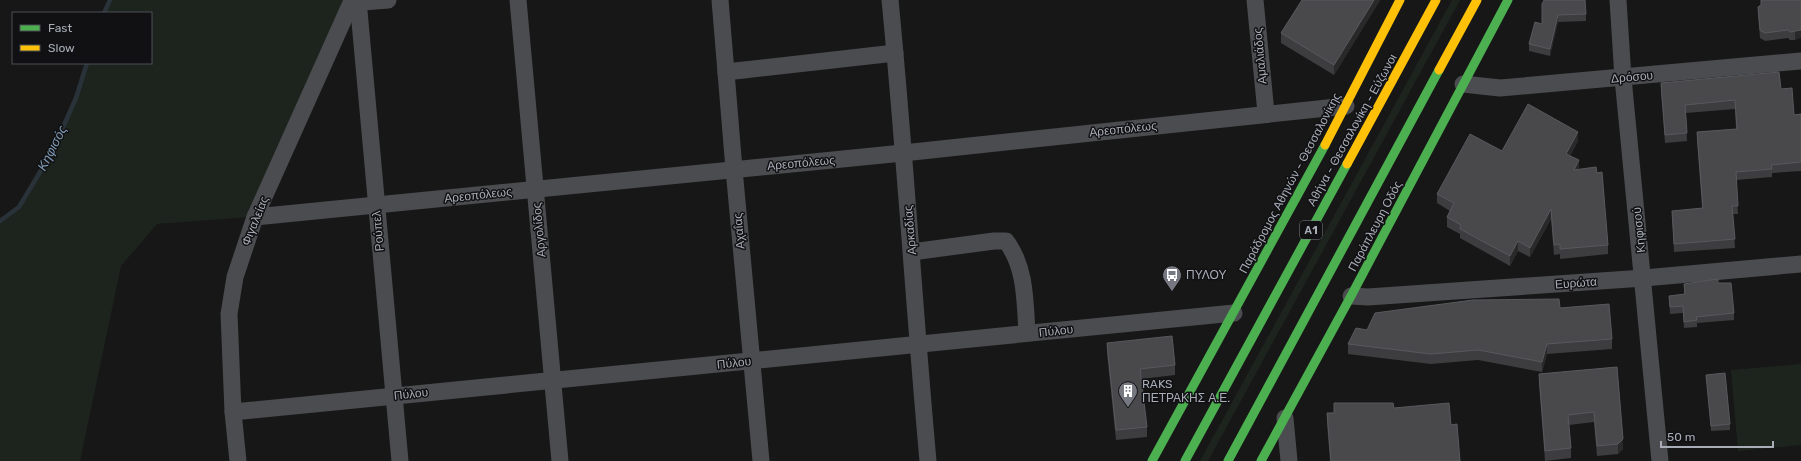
<svg xmlns="http://www.w3.org/2000/svg" width="1801" height="461" font-family="Rubik,sans-serif">
  <rect width="100%" height="100%" fill="#171717"/>
  <!-- green -->
  <g fill="#1d241e">
    <polygon points="110,0 360,0 249,217 157,224 121,266 80,461 0,461 0,221 19,206 52,152 76,98 87,63 151,63 151,13 104,13"/>
    <polygon points="1452,0 1460,0 1208,461 1200,461"/>
    <polygon points="1801,364 1801,445 1738,451 1731,370"/>
  </g>
  <g fill="none" stroke-linecap="round" stroke-linejoin="round">
    <!-- stream -->
    <g stroke="#2a3239" stroke-width="4.5">
      <polyline points="104,13 110,0"/>
      <polyline points="0,221 19,207 52,152 76,98 87,63"/>
    </g>
    <!-- street -->
    <g stroke="#4b4c50" stroke-width="17">
      <polyline points="358,0 400,461"/>
      <polyline points="518,0 560,461"/>
      <polyline points="720,0 734,169 761,461"/>
      <path d="M890 0C905 153 914 307 928 461"/>
      <polyline points="1255,0 1266,113"/>
      <polyline points="1618,0 1623,78 1660,461"/>
      <polyline points="726,72 895,53"/>
      <polyline points="1463,84 1500,88 1801,61"/>
      <polyline points="255,217 903,153 1346,106"/>
      <path d="M912 252 994 241H1006C1026 267 1025 302 1027 333"/>
      <polyline points="1351,296 1368,297 1644,278 1801,264"/>
      <polyline points="233,412 1234,313"/>
      <polyline points="1285,418 1289,461"/>
      <polyline points="238,461 233,412 229,314 235,277 255,217 351,3 388,0"/>
    </g>
    <!-- fast -->
    <g stroke="#4caf50" stroke-width="9">
      <polyline points="1152,461 1325,145"/>
      <polyline points="1185,461 1347,164"/>
      <polyline points="1228,461 1439,70"/>
      <polyline points="1261,461 1351,296 1508,0"/>
    </g>
    <!-- slow -->
    <g stroke="#ffc107" stroke-width="9">
      <polyline points="1439,70 1477,0"/>
      <polyline points="1325,145 1400,0"/>
      <polyline points="1347,164 1436,0"/>
    </g>
  </g>
  <!-- wall -->
  <g fill="#3d3d3f">
    <polygon points="1302,0 1380,0 1334,75 1281,43 1281,33"/>
    <polygon points="1799,0 1795,40 1790,40 1788,38 1765,41 1760,38 1758,14 1758,7"/>
    <polygon points="1542,4 1586,14 1586,21 1558,22 1550,56 1529,51 1529,44 1542,24"/>
    <polygon points="1661,83 1781,89 1794,115 1801,114 1801,171 1772,173 1772,177 1736,180 1738,214 1733,214 1735,248 1674,252 1672,211 1702,208 1697,140 1697,132 1736,129 1735,109 1686,113 1687,141 1665,143 1661,91"/>
    <polygon points="1578,141 1570,156 1579,169 1608,245 1608,254 1560,259 1560,254 1554,255 1551,219 1530,257 1518,251 1510,266 1460,238 1460,234 1447,227 1447,217 1450,211 1437,203 1437,194 1502,151"/>
    <polygon points="1718,283 1734,313 1734,320 1697,323 1697,327 1684,328 1683,313 1670,314 1669,296 1684,294 1684,284"/>
    <polygon points="1560,308 1612,339 1612,349 1547,354 1542,372 1478,360 1431,364 1348,354 1348,344"/>
    <polygon points="1107,343 1175,365 1175,375 1141,379 1147,427 1147,437 1116,440 1107,353"/>
    <polygon points="1617,367 1623,449 1618,454 1597,456 1594,422 1569,425 1571,448 1571,458 1545,461 1539,384 1539,374"/>
    <polygon points="1706,375 1730,424 1730,430 1711,431"/>
    <polygon points="1394,408 1451,425 1460,461 1330,461 1327,423 1327,413"/>
  </g>
  <!-- shaded-wall -->
  <g fill="#29292a">
    <polygon points="1374,0 1380,0 1334,75 1334,65"/>
    <polygon points="1558,15 1558,22 1550,56 1550,49"/>
    <polygon points="1801,30 1801,38 1795,40 1795,32"/>
    <polygon points="1578,132 1578,141 1566,163 1566,154"/>
    <polygon points="1579,160 1579,170 1574,170"/>
    <polygon points="1551,209 1551,219 1530,257 1530,248"/>
    <polygon points="1518,241 1518,251 1510,266 1510,256"/>
    <polygon points="1547,344 1547,354 1542,372 1542,362"/>
    <polygon points="1623,439 1623,449 1618,454 1618,444"/>
  </g>
  <!-- building -->
  <g fill="#49494c" stroke="#58595d">
    <polygon points="1302,0 1374,0 1334,65 1281,33"/>
    <polygon points="1544,0 1585,0 1586,14 1558,15 1550,49 1529,44 1535,22 1542,24 1542,4"/>
    <polygon points="1761,0 1801,0 1801,30 1790,32 1788,30 1765,33 1760,30 1758,7 1761,5"/>
    <polygon points="1779,72 1781,89 1792,88 1794,115 1801,114 1801,162 1771,165 1772,169 1736,172 1738,206 1732,206 1735,239 1674,244 1672,211 1703,208 1697,132 1737,129 1735,100 1685,105 1687,133 1665,135 1661,83"/>
    <polygon points="1528,104 1578,132 1566,154 1579,160 1574,170 1596,167 1597,173 1602,172 1608,245 1560,249 1560,244 1554,245 1551,209 1530,248 1518,241 1510,256 1460,229 1461,225 1447,217 1454,203 1437,194 1470,134 1502,151"/>
    <polygon points="1718,279 1718,283 1731,283 1734,313 1696,317 1697,320 1684,322 1683,306 1670,307 1669,296 1685,294 1684,284"/>
    <polygon points="1559,299 1560,308 1609,304 1612,339 1547,344 1542,362 1478,350 1431,354 1348,344 1356,328 1367,330 1375,313 1473,300"/>
    <polygon points="1172,336 1175,365 1140,369 1147,427 1116,430 1107,343"/>
    <polygon points="1617,367 1623,439 1618,444 1597,446 1594,412 1568,415 1571,448 1545,451 1539,374"/>
    <polygon points="1725,373 1730,424 1711,426 1706,375"/>
    <polygon points="1334,403 1393,403 1394,408 1449,403 1451,425 1457,424 1460,461 1331,461 1327,413 1334,413"/>
  </g>
  <!-- icons -->
  <defs>
    <symbol id="bus-pin" viewBox="-11 -11 22 30"><path d="M0 17L-7.5 6A9.5 9.5 0 1 1 7.5 6Z" fill="#757880" stroke="#111113"/><path d="M-5-6H5V4H4V6H2V4H-2V6H-4V4H-5ZM-3.5-4V0h7V-4ZM-3.5 1.2v1.5H-2V1.2ZM2 1.2v1.5H3.5V1.2Z" fill="#fff"/></symbol>
    <symbol id="building-pin" viewBox="-11 -11 22 30"><path d="M0 17L-7.5 6A9.5 9.5 0 1 1 7.5 6Z" fill="#757880" stroke="#111113"/><path d="M-4-6H4V6H1V3H-1V6H-4ZM-2.5-4.3h1.7v1.8h-1.7ZM.8-4.3h1.7v1.8H.8ZM-2.5-1h1.7V.8h-1.7ZM.8-1h1.7V.8H.8Z" fill="#fff"/></symbol>
  </defs>
  <g fill-rule="evenodd">
    <use href="#bus-pin" x="1161" y="264" width="22" height="30"/>
    <use href="#building-pin" x="1117" y="380" width="22" height="30"/>
  </g>
  <g text-anchor="middle" dominant-baseline="central" stroke-width="3" stroke-linejoin="round" paint-order="stroke">
    <!-- shield labels -->
    <rect fill="#111113" stroke="#7b7e86" stroke-width="1" x="1300" y="221" width="22" height="18" rx="3"/>
    <g font-size="11" font-weight="bold" fill="#a8adb8">
      <text x="1311" y="230">Α1</text>
    </g>
    <!-- street labels -->
    <g font-size="12" fill="#a8adb8" stroke="#111113">
      <text transform="translate(1260 56) rotate(-95)">Αμαλιάδος</text>
      <text transform="translate(1632 77) rotate(-5)">Δρόσου</text>
      <text transform="translate(1123 129) rotate(-6)">Αρεοπόλεως</text>
      <text transform="translate(1352 130) rotate(-61)">Αθήνα - Θεσσαλονίκη - Εύζωνοι</text>
      <text transform="translate(801 163) rotate(-5)">Αρεοπόλεως</text>
      <text transform="translate(1290 183) rotate(-62)">Παράδρομος Αθηνών - Θεσσαλονίκης</text>
      <text transform="translate(478 195) rotate(-6)">Αρεοπόλεως</text>
      <text transform="translate(255 221) rotate(-68)">Φιγαλείας</text>
      <text transform="translate(1375 226) rotate(-62)">Παράπλευρη Οδός</text>
      <text transform="translate(539 230) rotate(-95)">Αργολίδος</text>
      <text transform="translate(910 230) rotate(-95)">Αρκαδίας</text>
      <text transform="translate(1639 230) rotate(-96)">Κηφισού</text>
      <text transform="translate(378 231) rotate(-95)">Ρούπελ</text>
      <text transform="translate(739 231) rotate(-95)">Αχαΐας</text>
      <text transform="translate(1576 283) rotate(-4)">Ευρώτα</text>
      <text transform="translate(1056 331) rotate(-6)">Πύλου</text>
      <text transform="translate(734 363) rotate(-6)">Πύλου</text>
      <text transform="translate(411 394) rotate(-6)">Πύλου</text>
    </g>
    <!-- poi labels -->
    <g font-size="12" fill="#a8adb8" stroke="#111113" text-anchor="start">
      <text x="1186" y="275">ΠΥΛΟΥ</text>
      <text x="1142" y="384">RAKS<tspan x="1142" dy="14">ΠΕΤΡΑΚΗΣ Α.Ε.</tspan></text>
    </g>
    <!-- water labels -->
    <g font-size="13" font-style="italic" fill="#7f9bb3" stroke="#111113">
      <text transform="translate(52 148) rotate(-63)">Κηφισός</text>
    </g>
  </g>
  <!-- legend -->
  <rect x="12" y="12" width="140" height="52" fill="#111113" stroke="#4d4f55"/>
  <rect x="20" y="25" width="20" height="6" fill="#4caf50" stroke="#4d4f55"/>
  <text x="48" y="32" font-size="12" fill="#a8adb8">Fast</text>
  <rect x="20" y="45" width="20" height="6" fill="#ffc107" stroke="#4d4f55"/>
  <text x="48" y="52" font-size="12" fill="#a8adb8">Slow</text>
  <!-- scale -->
  <path d="M1661 441v6h112v-6" fill="none" stroke="#a8adb8" stroke-width="2"/>
  <text x="1667" y="441" font-size="12" fill="#a8adb8" stroke="#111113" stroke-width="3" paint-order="stroke">50 m</text>
</svg>
